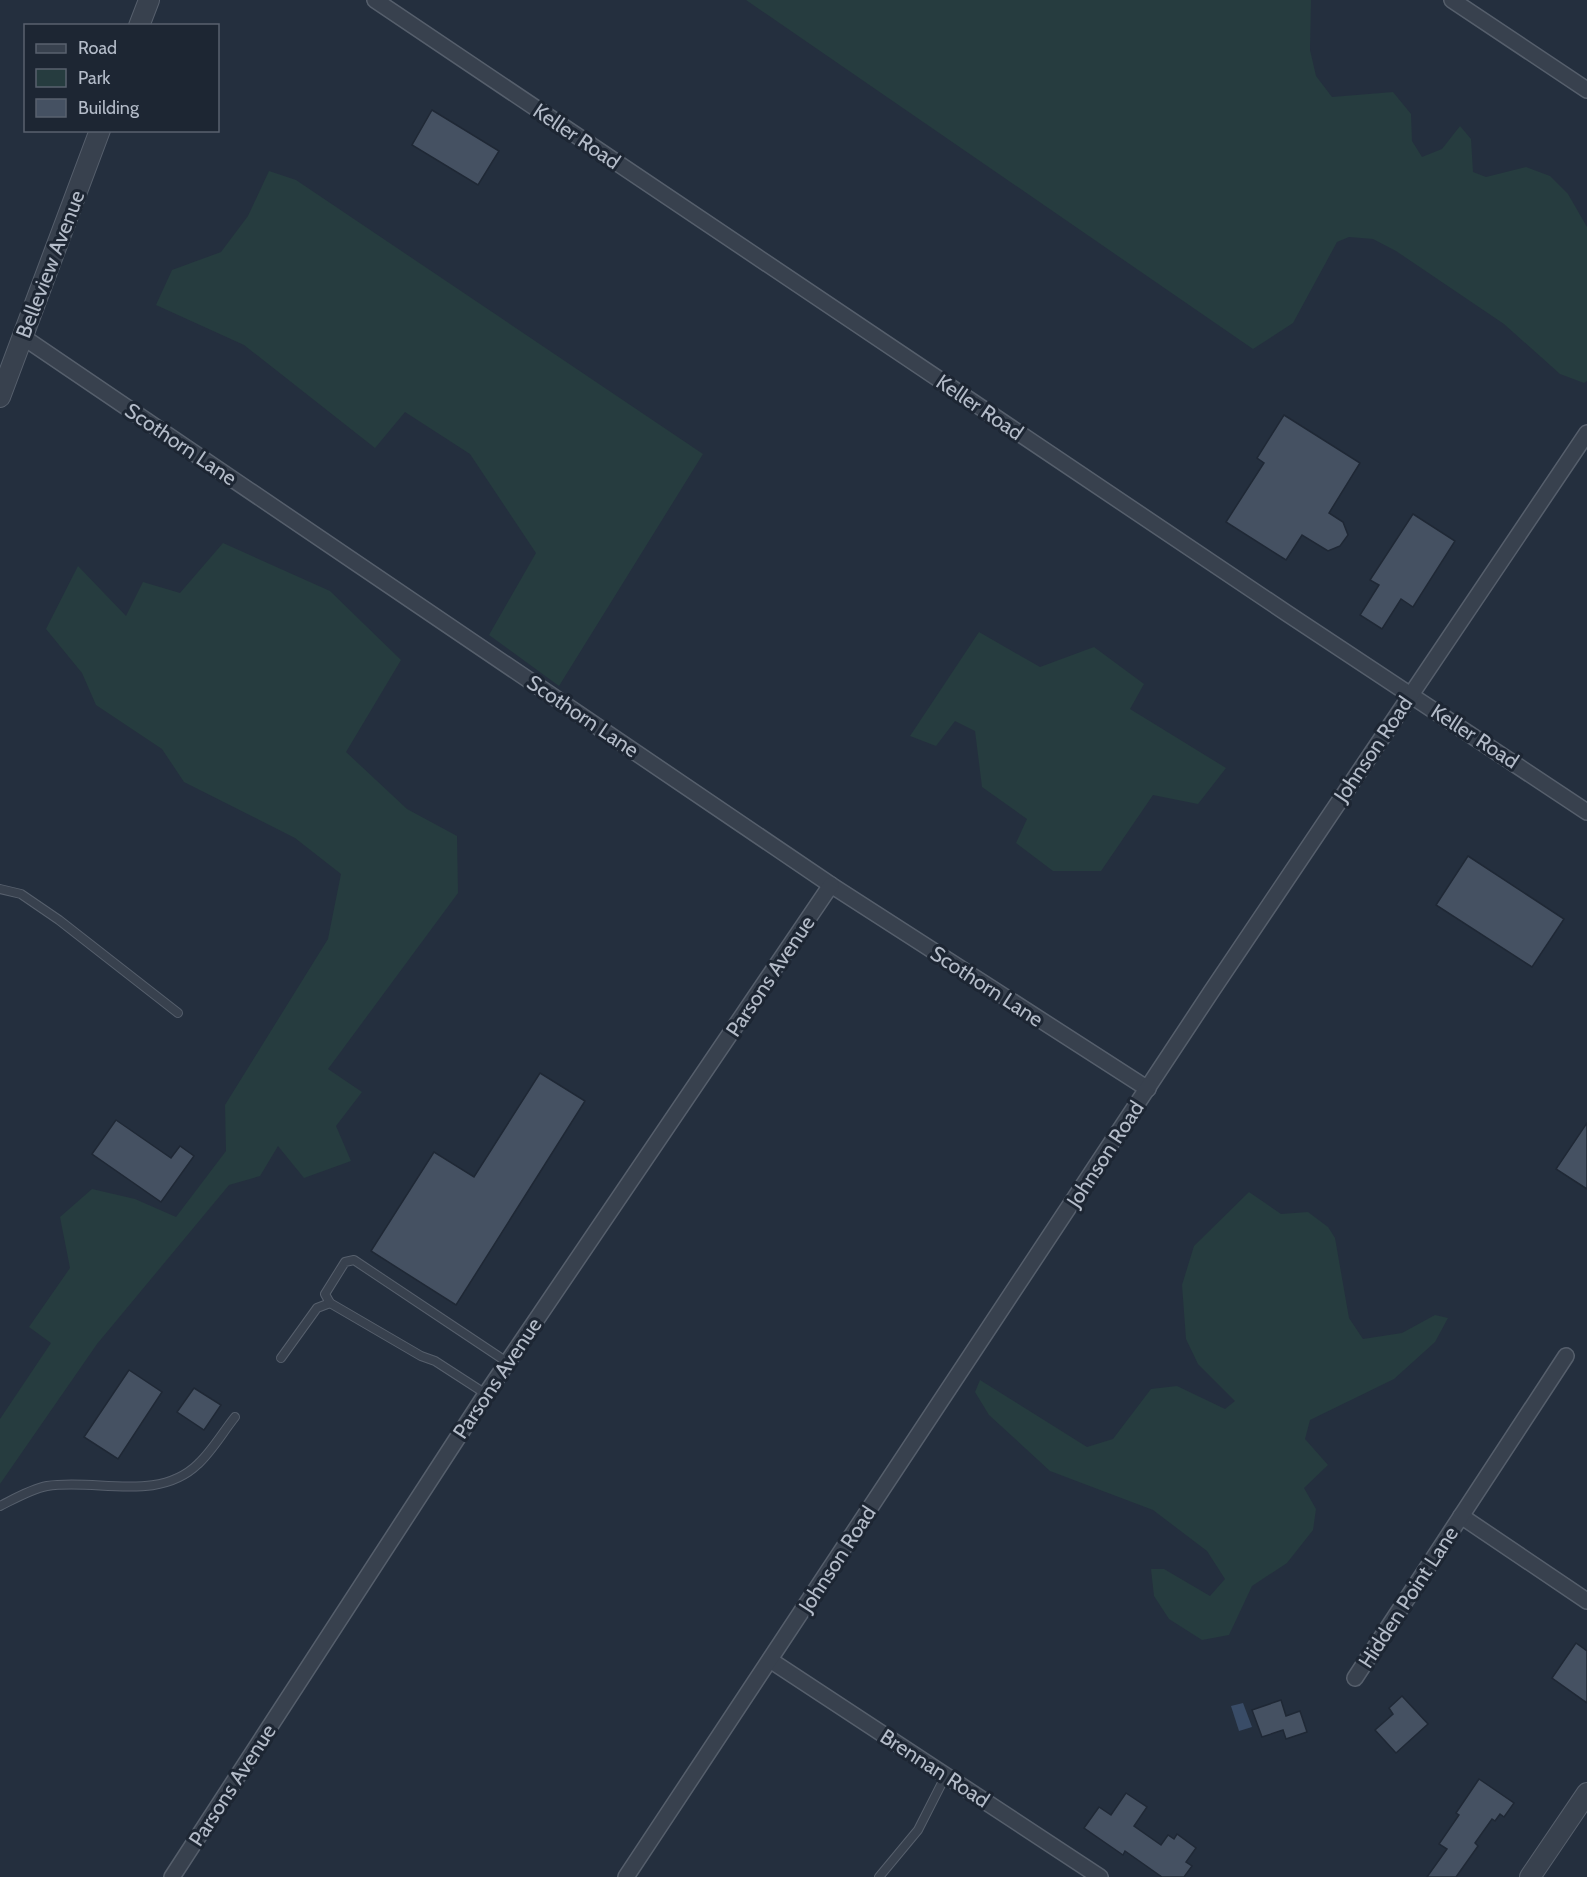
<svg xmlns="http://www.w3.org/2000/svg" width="1587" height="1877" font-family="Cabin,sans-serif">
  <rect width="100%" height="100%" fill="#242f3e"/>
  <!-- green -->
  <g fill="#263c3f">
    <polygon points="746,0 1311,0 1310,50 1316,76 1332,97 1393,92 1411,114 1412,141 1422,157 1442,149 1460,126 1471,139 1473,172 1486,177 1526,167 1550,176 1568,194 1587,227 1587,381 1584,383 1560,374 1504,324 1396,251 1373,239 1349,237 1337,242 1293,323 1253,349"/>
    <polygon points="269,171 296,180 703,454 559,686 489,635 536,553 470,454 405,412 375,448 244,345 156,305 172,270 221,252 248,216"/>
    <polygon points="223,543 330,591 401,660 346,752 407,809 457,836 458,893 328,1069 362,1092 336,1126 351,1161 304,1178 278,1146 260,1176 229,1185 97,1344 0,1484 0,1419 51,1343 29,1327 70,1268 60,1217 92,1189 135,1199 176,1217 226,1151 225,1105 328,939 341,874 295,838 184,782 162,749 96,705 82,673 46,629 78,566 126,616 143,582 180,593"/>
    <polygon points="979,632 1040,667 1094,647 1144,684 1130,709 1226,768 1198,804 1153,795 1101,871 1053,871 1016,843 1027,819 982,787 975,731 955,721 936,746 910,736"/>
    <polygon points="1249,1192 1281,1214 1308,1212 1328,1227 1335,1238 1349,1318 1363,1339 1402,1333 1435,1315 1448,1318 1435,1342 1394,1379 1310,1420 1305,1439 1328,1465 1304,1488 1316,1509 1313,1530 1287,1563 1252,1586 1229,1635 1202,1640 1169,1619 1154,1596 1151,1569 1164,1569 1210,1596 1225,1579 1207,1551 1153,1510 1050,1471 989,1415 975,1392 980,1380 1087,1447 1113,1439 1151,1389 1177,1386 1225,1409 1235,1401 1198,1364 1186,1339 1182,1285 1194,1246"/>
  </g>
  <!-- water -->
  <polygon fill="#394c67" points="1243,1703 1252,1727 1239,1731 1231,1706"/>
  <!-- building -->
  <g fill="#455162" stroke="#1f2835" stroke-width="1.5">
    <polygon points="432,110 499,151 478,185 412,145"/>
    <polygon points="1284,415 1360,463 1329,513 1343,522 1348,535 1340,546 1328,551 1302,535 1286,560 1226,522 1264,463 1257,458"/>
    <polygon points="1413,514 1455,541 1413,607 1401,599 1382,629 1360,615 1379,585 1370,580"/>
    <polygon points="1468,856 1564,919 1532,967 1436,905"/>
    <polygon points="540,1073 585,1101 456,1305 371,1251 434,1152 474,1177"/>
    <polygon points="116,1120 171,1158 180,1146 194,1156 161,1202 92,1154"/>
    <polygon points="1587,1123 1587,1189 1556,1169"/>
    <polygon points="129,1370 162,1392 118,1459 84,1437"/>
    <polygon points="194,1388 221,1405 204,1430 177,1412"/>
    <polygon points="1576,1643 1587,1651 1587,1703 1552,1678"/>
    <polygon points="1402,1696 1428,1724 1396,1753 1375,1730 1393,1714 1389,1708"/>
    <polygon points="1281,1700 1286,1716 1300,1711 1307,1732 1286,1739 1283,1730 1262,1737 1252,1710"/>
    <polygon points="1479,1779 1514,1803 1504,1817 1500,1814 1495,1821 1492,1819 1475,1843 1478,1846 1456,1877 1427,1877 1447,1849 1439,1844 1459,1815 1456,1813"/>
    <polygon points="1126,1793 1147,1807 1134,1826 1161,1845 1168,1835 1174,1839 1177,1834 1196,1848 1186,1862 1192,1866 1184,1877 1162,1877 1125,1851 1123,1855 1084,1828 1099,1807 1111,1815"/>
  </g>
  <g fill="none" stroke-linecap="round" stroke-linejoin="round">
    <defs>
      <g id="service">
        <polyline points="0,889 21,894 59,920 178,1013"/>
        <polyline points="281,1358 317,1308 330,1303"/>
        <polyline points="486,1394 435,1361 421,1356 330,1303 325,1294 345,1262 354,1260 507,1362"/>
        <path d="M0 1506C14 1499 31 1489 47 1486 96 1478 158 1503 198 1464 212 1451 223 1432 235 1417"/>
        <polyline points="879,1877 918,1830 946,1775"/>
      </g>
      <g id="minor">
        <polyline points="375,0 1288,614 1587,812"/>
        <polyline points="1452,0 1587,90"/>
        <polyline points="23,337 831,885 1148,1089"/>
        <polyline points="1461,1516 1587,1601"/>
        <polyline points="770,1660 1100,1877"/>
        <polyline points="1355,1678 1566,1356"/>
        <polyline points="172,1877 486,1394 831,885"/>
        <polyline points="626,1877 1211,992 1587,433"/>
      </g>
      <g id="tertiary">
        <polyline points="139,26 149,0"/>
        <polyline points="0,397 100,130"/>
        <polyline points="1530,1877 1587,1793"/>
      </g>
    </defs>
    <!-- service casing -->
    <use href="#service" stroke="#565f6c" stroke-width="10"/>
    <!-- minor casing -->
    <use href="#minor" stroke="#565f6c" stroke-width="18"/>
    <!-- tertiary casing -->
    <use href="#tertiary" stroke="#565f6c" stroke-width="22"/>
    <!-- service -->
    <use href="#service" stroke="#38414e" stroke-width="8"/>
    <!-- minor -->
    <use href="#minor" stroke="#38414e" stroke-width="15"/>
    <!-- tertiary -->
    <use href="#tertiary" stroke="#38414e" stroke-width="20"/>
  </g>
  <g text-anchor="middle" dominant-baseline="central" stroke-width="6" stroke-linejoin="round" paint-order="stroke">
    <!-- street labels -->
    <g font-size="21" fill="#b4bcc9" stroke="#1d2633">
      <text transform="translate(577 136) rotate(34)">Keller Road</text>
      <text transform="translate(50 264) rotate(-69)">Belleview Avenue</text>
      <text transform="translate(980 407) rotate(34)">Keller Road</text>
      <text transform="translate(181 444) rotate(34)">Scothorn Lane</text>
      <text transform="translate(583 716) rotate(34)">Scothorn Lane</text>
      <text transform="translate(1475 736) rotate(33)">Keller Road</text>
      <text transform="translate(1373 749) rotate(-56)">Johnson Road</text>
      <text transform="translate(770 976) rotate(-56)">Parsons Avenue</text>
      <text transform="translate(987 986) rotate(33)">Scothorn Lane</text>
      <text transform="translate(1105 1154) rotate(-57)">Johnson Road</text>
      <text transform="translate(497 1378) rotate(-56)">Parsons Avenue</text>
      <text transform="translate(837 1559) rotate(-57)">Johnson Road</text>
      <text transform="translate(1408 1597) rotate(-57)">Hidden Point Lane</text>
      <text transform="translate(935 1768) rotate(33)">Brennan Road</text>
      <text transform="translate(232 1785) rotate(-57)">Parsons Avenue</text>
    </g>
  </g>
  <!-- legend -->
  <rect x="24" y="24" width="195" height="108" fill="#1d2633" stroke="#59626f" stroke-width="1.5"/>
  <rect x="36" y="44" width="30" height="9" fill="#38414e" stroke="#59626f" stroke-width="1.5"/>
  <text x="78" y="54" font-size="18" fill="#b4bcc9">Road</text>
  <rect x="36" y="69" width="30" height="18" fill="#263c3f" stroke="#59626f" stroke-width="1.5"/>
  <text x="78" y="84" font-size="18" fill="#b4bcc9">Park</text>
  <rect x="36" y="99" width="30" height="18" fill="#455162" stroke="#59626f" stroke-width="1.5"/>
  <text x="78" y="114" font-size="18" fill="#b4bcc9">Building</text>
</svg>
